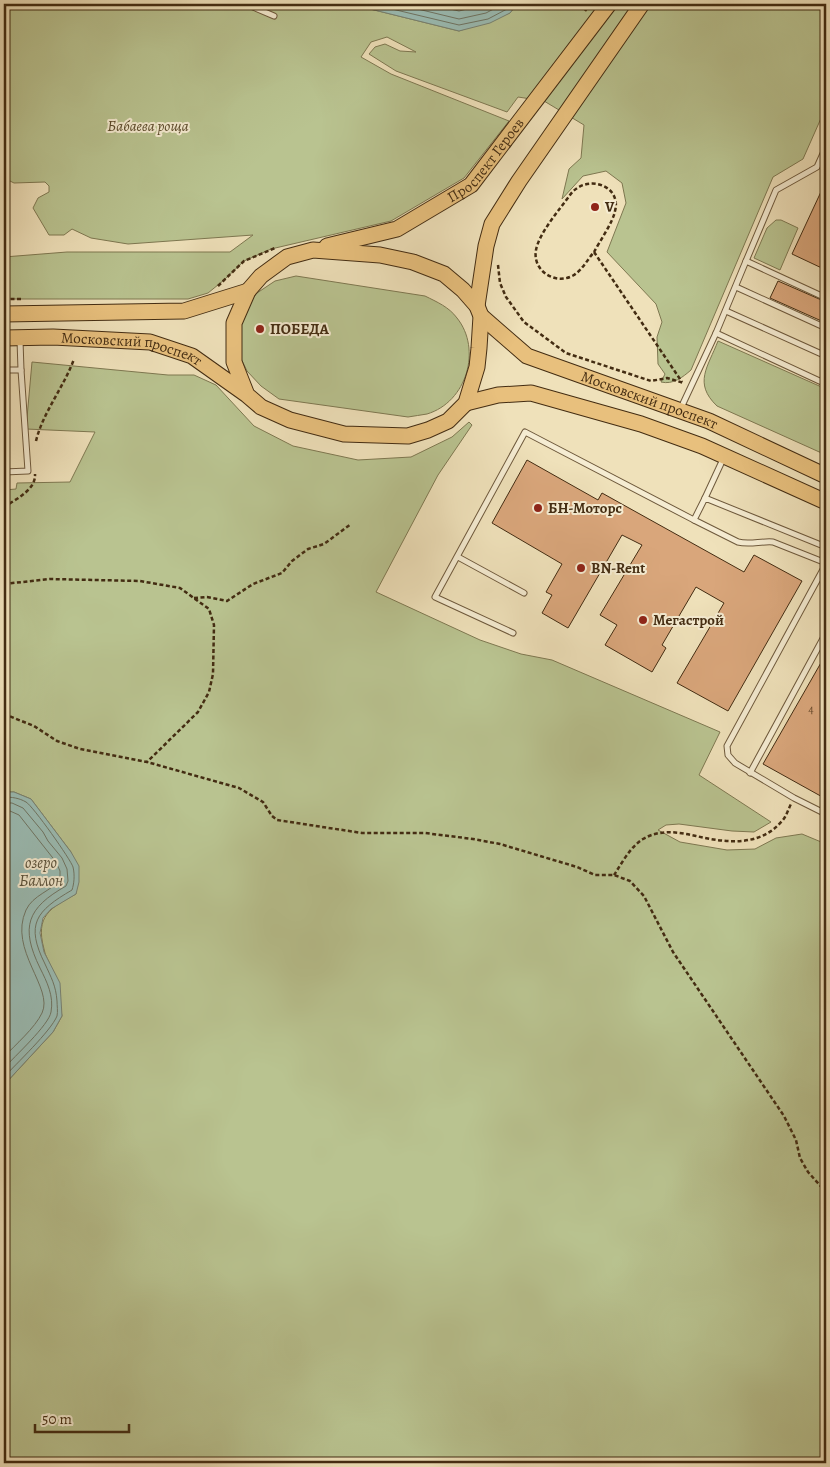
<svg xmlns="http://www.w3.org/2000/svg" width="830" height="1467" font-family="Alegreya,serif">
  <rect width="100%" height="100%" fill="#efe1ba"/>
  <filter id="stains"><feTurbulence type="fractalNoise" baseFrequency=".004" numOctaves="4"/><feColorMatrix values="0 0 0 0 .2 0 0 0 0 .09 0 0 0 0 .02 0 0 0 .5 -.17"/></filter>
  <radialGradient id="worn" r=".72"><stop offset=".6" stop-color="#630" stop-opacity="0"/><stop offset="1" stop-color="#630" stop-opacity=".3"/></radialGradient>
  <!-- green -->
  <g fill="#b9c390" stroke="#7e7851">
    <path d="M4 4H350L459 31 510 13 517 4H826V107L803 159 773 177 691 370C683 377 673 385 661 382L665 374 658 364 657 337 662 322 656 304 607 252 626 203 622 183 606 171 583 176 562 199 569 169 581 158 584 125 544 101 518 97 507 112 396 71 369 54 375 47 385 44 400 51 416 52 387 37 371 42 361 57 391 74 509 121 464 178 391 221 271 249 244 261 224 280 208 293 188 299H4V257L67 252H230L253 235 128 244 91 238 72 229 64 235H49L33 208 38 198 49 192V186L45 182 14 183 4 178Z"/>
    <polygon points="776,220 781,220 798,228 780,270 754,258 767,228"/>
    <path d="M296 276 425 296C437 302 449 307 457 318 482 349 467 402 427 414 421 415 414 416 408 417L279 399 261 386 247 371 238 352V330L244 309 257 293 275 281Z"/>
    <path d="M718 341 826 389V455L717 406C693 383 708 367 718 341Z"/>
    <path d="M32 362 168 375H194L216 385 254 426 293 446 358 460 411 457 452 437 469 422 472 425 438 475 376 592 480 640 521 654 552 660 720 732 699 775 771 822 754 832 732 831 679 824 666 825 658 830 680 842 727 850 755 849 776 838 802 834 826 844V1463H4V1085L53 1032 62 1016C59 1000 56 983 51 967 49 961 45 956 44 949 35 916 50 908 76 894L71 852 31 799 14 792H4V490L16 489 17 483 70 482 95 432 26 429Z"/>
  </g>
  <!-- water -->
  <g fill="#9abcb4" stroke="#778273">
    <polygon points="350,4 517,4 510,13 490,23 459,31"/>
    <polygon points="4,792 14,792 31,799 71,852 79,866 79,882 76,894 51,909 43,918 40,933 44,952 60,983 62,1016 53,1032 4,1085"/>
  </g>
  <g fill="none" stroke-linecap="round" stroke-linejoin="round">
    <!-- shore -->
    <g stroke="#6e7463" stroke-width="1">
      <polyline points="371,4 459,25 488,19 507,9 511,4"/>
      <polyline points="397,4 459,19 486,13 503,4"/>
      <polyline points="428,4 459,11 487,4"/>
      <path d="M4 797C12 797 19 798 26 802 33 806 71 860 73 867 75 875 74 884 72 890 36 911 25 924 45 964 51 977 56 986 57 1001 57 1005 58 1012 57 1016 51 1031 16 1064 4 1077"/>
      <path d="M4 803H12L23 808 43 832 48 841 62 858 67 869 68 881 66 886C27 908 20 927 40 968 47 982 54 996 51 1012 49 1025 14 1057 4 1068"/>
      <path d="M4 810 10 811 19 815 56 862 60 871V880C51 891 33 895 26 910 8 950 54 988 42 1013 35 1028 15 1045 4 1057"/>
    </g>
  </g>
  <!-- building -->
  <g fill="#d9a67b" stroke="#432c12">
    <polygon points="826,181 826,270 792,254"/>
    <polygon points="778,281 826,302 826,323 770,298"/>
    <polygon points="527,460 598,500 602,493 744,572 754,555 802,581 728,711 677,683 724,603 696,587 662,645 666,648 652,672 605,645 617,625 600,615 642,545 622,535 568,628 542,613 552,595 546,592 562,564 492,523"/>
    <polygon points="826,654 826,799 763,764"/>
  </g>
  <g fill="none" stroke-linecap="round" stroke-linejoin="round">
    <defs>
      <g id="service">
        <polyline points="246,4 274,16"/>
        <polyline points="746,261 776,190 817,167 826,147"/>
        <polyline points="736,287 826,328"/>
        <polyline points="726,311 826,356"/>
        <polyline points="716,333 826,384"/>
        <polyline points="20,340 21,370"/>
        <polyline points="4,370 21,370 28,471 4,472"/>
        <polyline points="680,410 716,333 746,261 826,298"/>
        <polyline points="705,498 724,457"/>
        <path d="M826 547 705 498 694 520 738 542C749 545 761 541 773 542L826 563"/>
        <polyline points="458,557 524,593"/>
        <polyline points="826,564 727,746 728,755 735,763 794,798 826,814"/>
        <polyline points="513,633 435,597 525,432 694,520"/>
        <polyline points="750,773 826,633"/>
      </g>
      <g id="primary">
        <path id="s1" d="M327 246 397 229 471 185 609 4"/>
        <polyline points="477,306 486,246 492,224 519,181 642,4"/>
        <polyline points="4,314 184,311 248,291"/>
        <path id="s2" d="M481 316 527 356 709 421 826 476"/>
        <path id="s3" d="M4 338 53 337 150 342 192 356 247 395 261 407 290 420 344 434 408 436 428 430 448 421 466 403 477 367 479 348 481 316 477 306 463 290 444 274 413 262 380 255 313 250 287 257 261 276 248 291 234 323V362L247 395"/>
        <polyline points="466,403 498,395 531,393 641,424 702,446 826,502"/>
      </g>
    </defs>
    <!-- service casing -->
    <use href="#service" stroke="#6e593c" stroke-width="7"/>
    <!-- primary casing -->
    <use href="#primary" stroke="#432c12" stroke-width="17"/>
    <!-- path -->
    <g stroke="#432c12" stroke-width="2.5" stroke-dasharray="4 2.5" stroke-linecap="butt">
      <polyline points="585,11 590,4"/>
      <path d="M594 252C600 241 613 222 615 211 622 185 586 173 570 195 560 209 539 233 536 250 532 271 556 286 574 275 582 270 588 259 594 252L682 382"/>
      <polyline points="498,265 500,283 506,297 524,322 566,353 651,381 667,378 684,383"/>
      <polyline points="218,286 244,261 275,248"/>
      <polyline points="4,299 23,299"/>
      <path d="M36 441C43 412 64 387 74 359"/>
      <path d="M4 507C16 499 36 490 35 474"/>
      <polyline points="4,584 50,579 140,581 180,588 209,609 214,625 213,674 209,692 198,712 147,762"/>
      <polyline points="194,598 207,597 227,601 253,584 282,573 292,561 308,549 324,544 351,524"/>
      <polyline points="4,714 34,726 57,741 80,749 147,762 239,788 263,802 272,816 277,820 362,833 425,833 473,839 500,844 577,867 595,875 614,875 630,881 644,896 673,952 784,1116 796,1140 800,1158 808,1172 826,1192"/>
      <path d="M614 875C622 863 630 847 643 839 660 829 678 832 696 836 726 843 760 847 782 821 786 817 788 810 791 804"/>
    </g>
    <!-- service -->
    <use href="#service" stroke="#f5ecd2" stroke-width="5"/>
    <!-- primary -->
    <use href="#primary" stroke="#e8c07d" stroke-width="15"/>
  </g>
  <!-- markers -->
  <g fill="#8f2418" stroke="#f5ecd2" stroke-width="2">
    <circle cx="595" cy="207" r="5"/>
    <circle cx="260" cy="329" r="5"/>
    <circle cx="538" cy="508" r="5"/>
    <circle cx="581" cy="568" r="5"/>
    <circle cx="643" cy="620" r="5"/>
  </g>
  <g text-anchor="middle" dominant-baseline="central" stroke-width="4" stroke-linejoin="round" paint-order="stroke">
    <!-- number labels -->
    <g font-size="12" fill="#684a2c">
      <text x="811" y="709">4</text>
    </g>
    <!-- park labels -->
    <g font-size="15" font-style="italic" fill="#5b4a2b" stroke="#f5ecd2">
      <text x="148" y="126">Бабаева роща</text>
    </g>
    <!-- street labels -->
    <g font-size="15" fill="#432c12" stroke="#f5ecd2">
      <text stroke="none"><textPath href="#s1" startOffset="186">Проспект Героев</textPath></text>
      <text stroke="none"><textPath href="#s3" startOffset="129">Московский проспект</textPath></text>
      <text stroke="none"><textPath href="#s2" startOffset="191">Московский проспект</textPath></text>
    </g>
    <!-- poi labels -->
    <g font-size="15" font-weight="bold" fill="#432c12" stroke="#f5ecd2" text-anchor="start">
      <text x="605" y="207">V</text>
      <text x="270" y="329">ПОБЕДА</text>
      <text x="548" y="508">БН-Моторс</text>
      <text x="591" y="568">BN-Rent</text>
      <text x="653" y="620">Мегастрой</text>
    </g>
    <!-- water labels -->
    <g font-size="16" font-style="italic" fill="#59503a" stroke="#f5ecd2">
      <text x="41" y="863">озеро<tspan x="41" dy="18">Баллон</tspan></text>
    </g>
  </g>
  <!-- margin -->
  <rect width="830" height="1467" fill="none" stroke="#efe1ba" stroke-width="20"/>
  <rect x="5" y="5" width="820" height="1457" fill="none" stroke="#432c12" stroke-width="2.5"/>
  <rect x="10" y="10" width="810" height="1447" fill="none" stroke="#432c12"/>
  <!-- scale -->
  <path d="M35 1424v8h94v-8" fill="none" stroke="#432c12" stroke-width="2.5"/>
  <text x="42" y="1424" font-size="15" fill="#432c12" stroke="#f5ecd2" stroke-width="4" paint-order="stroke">50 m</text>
  <rect width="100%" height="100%" filter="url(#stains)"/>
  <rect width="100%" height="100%" fill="url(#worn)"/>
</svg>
